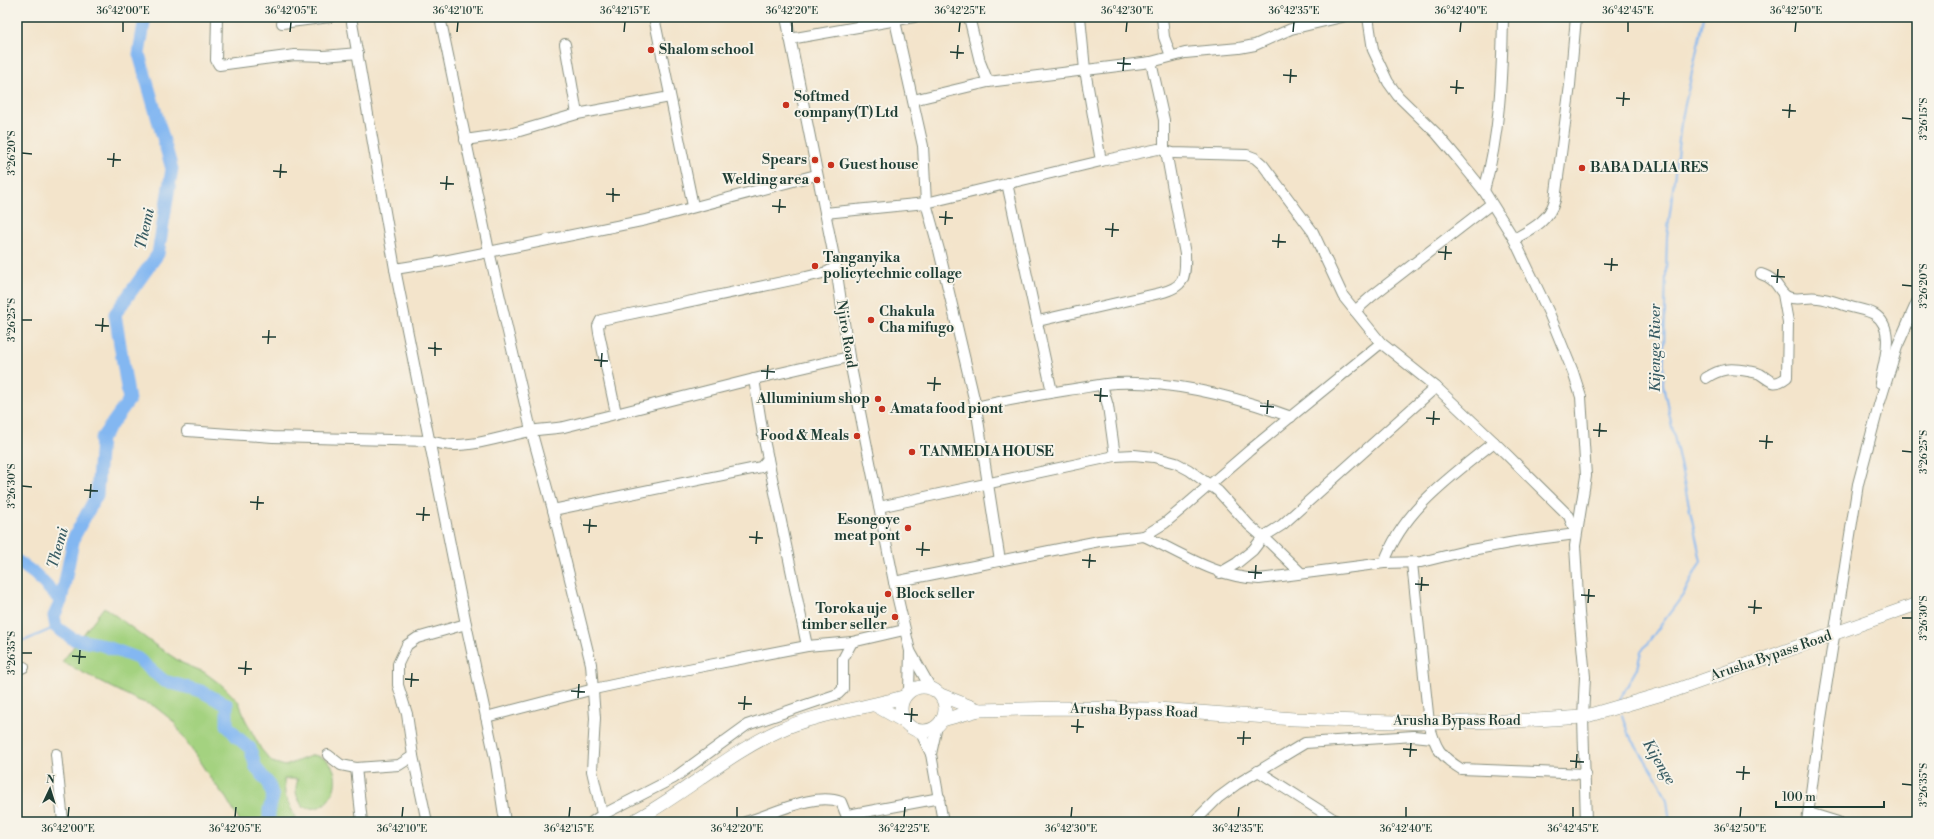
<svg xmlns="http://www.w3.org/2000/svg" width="1934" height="839" font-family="'Libre Bodoni',serif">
  <rect width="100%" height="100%" fill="#f7f3e8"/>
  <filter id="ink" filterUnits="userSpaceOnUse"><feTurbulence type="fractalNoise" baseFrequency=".025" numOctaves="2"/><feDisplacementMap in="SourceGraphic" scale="8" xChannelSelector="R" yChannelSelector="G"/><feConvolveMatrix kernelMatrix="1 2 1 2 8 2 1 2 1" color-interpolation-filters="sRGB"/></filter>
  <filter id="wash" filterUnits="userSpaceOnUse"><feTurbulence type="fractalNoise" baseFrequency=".012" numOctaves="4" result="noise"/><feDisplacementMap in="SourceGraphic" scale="16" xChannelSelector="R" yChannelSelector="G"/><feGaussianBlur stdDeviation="0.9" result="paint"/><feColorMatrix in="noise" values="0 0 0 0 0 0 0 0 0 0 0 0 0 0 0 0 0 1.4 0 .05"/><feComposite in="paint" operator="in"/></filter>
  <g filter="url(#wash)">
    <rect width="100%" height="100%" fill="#f3e4cb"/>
    <!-- green -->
    <path fill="#a4d280" stroke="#62885a" d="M104 607 155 645 182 663 204 672 224 687 239 702 245 719 261 749 272 762 285 766 313 755C317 756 322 757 325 759 343 771 336 803 316 808 312 809 307 807 303 807 296 797 294 791 298 779H284L285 795 297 822H240L226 798 211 779 173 721 154 706 137 700 62 662Z"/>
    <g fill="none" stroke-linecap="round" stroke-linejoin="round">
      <!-- stream -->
      <g stroke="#83b7f1" stroke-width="2">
        <polyline points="17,640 26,640 56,627"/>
        <polyline points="1619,701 1637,668 1641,652 1683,595 1701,561 1663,385 1667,237 1681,123 1704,17"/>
        <polyline points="1622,715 1628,733 1660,783 1667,800 1670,822"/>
      </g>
      <!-- river -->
      <g stroke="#83b7f1" stroke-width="13">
        <polyline points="145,17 139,54 172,169 158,254 115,314 129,400 101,439 97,495 74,537 61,601 54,616 56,627 73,639 99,644 137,658 164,681 201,691 227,705 227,725 237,737 250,748 256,768 269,784 273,797 269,810 269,822"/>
        <polyline points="17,561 35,574 61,601"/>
      </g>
    </g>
  </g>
  <g filter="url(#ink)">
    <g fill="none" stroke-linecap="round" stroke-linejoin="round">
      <defs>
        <g id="minor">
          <polyline points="217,17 216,60 219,65 295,55 324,56 358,53"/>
          <polyline points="351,17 395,269 466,624 496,763 505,822"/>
          <polyline points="440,17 489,251 531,430 553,510 591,664 595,718 592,771 604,822"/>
          <polyline points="654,17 693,206"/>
          <polyline points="786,17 836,267 849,357 894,582 910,651 909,691"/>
          <polyline points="969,17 980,62 988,82"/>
          <polyline points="1080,17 1085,70 1101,161"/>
          <polyline points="1162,17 1164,37 1171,56"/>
          <polyline points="1368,17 1373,50 1388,82 1398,96 1437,134 1459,160 1484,191 1514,239 1549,313 1573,372 1581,397 1586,476 1575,546 1579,613 1585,677 1583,717 1586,822"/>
          <polyline points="895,21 923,146 926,203 939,250 976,407 1000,561"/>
          <polyline points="282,23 330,17"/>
          <polyline points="790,39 914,17"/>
          <polyline points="565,44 577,114"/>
          <polyline points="1151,62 1164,120 1164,150"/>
          <polyline points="913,100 988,82 1151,62 1185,53 1239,48 1255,45 1291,29 1342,17"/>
          <polyline points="465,140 513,133 577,114 670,97"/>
          <polyline points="1007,183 1052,392"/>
          <path d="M1484 191C1500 134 1502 76 1503 17"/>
          <path d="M825 213 926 203 1101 161 1158 149 1173 153 1247 155 1255 158 1263 165 1313 232 1343 296 1381 343 1436 387 1494 442 1569 516 1576 534 1515 542 1466 551 1421 562 1384 563 1259 579C1217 578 1181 553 1144 536"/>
          <path d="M1514 239C1532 229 1549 221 1555 200L1570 85 1576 17"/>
          <polyline points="395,269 444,261 646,220 816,175"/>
          <path d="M1761 274C1780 280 1777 292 1788 297 1797 301 1808 296 1818 298 1829 299 1840 304 1851 307 1858 309 1867 310 1874 314 1897 328 1883 364 1880 383"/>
          <polyline points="1355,311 1372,296 1491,204"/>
          <path d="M1038 321 1160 293C1184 287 1186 279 1185 254L1166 151"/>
          <path d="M1706 378C1721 368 1731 368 1748 371 1752 372 1756 372 1760 374 1770 380 1773 388 1787 377L1788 322 1783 294"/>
          <polyline points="754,379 763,435 807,646"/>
          <polyline points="1102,385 1108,406 1115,456"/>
          <path d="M976 407C1006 400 1037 395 1068 390 1084 388 1100 384 1116 383 1174 381 1237 397 1291 417"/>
          <polyline points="616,413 599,333 598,326 601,320 806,277 827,272 836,267"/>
          <path d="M187 431 273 437 430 441C464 452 497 437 530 431 541 429 553 429 564 427L754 379 849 357"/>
          <polyline points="879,507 1115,456 1134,455 1154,457 1176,463 1189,470 1218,491 1249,525 1270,543 1301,573"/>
          <polyline points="553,510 761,467 768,459"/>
          <path d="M1384 563C1403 509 1452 476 1494 442"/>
          <path d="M1412 563 1429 723C1435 748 1440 756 1461 769L1586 774"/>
          <polyline points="1220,573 1237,563 1253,550 1263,537 1282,525 1301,508 1436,387"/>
          <polyline points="894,582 1099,541 1144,536 1165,523 1184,507 1250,450 1381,343"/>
          <polyline points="910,651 930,687"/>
          <polyline points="17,670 24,667"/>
          <polyline points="486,717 594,689 673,672 807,646 852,642 904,630"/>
          <polyline points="920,731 931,754 943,822"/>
          <polyline points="56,754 63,822"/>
          <polyline points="931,754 937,726"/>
          <polyline points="328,755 341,765 356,768 399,765 413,756"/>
          <polyline points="356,768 362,822"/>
          <polyline points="1258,771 1338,822"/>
          <polyline points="1809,813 1838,822"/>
          <polyline points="848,815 940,798"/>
          <polyline points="427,822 413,756 407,714 398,685 398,664 407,645 417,638 466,624"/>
          <polyline points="592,822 602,815 674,778 747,725 838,694 843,689 843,659 852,642"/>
          <path d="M745 822C772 815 814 791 841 802L849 822"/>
          <polyline points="1194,822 1218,798 1237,784 1305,743 1414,736 1433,738"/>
          <polyline points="1807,822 1821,719 1858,484 1879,405 1897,347 1917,302"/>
        </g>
        <g id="major">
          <circle cx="923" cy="709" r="22"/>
          <polyline points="941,695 979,710"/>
          <polyline points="875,705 905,722"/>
          <polyline points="942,720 979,710 1061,708 1158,709 1294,719 1429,723 1536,720 1583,717 1676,690 1917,604"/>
          <path d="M632 822C683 795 727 754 780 730 818 713 863 709 903 697"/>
        </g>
      </defs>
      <!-- minor casing -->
      <use href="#minor" stroke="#899080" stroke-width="12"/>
      <!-- major casing -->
      <use href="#major" stroke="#899080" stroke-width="14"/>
      <!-- minor -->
      <use href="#minor" stroke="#fff" stroke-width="10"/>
      <!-- major -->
      <use href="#major" stroke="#fff" stroke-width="13"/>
    </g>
  </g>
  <!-- ticks -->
  <path fill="none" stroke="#1f3d34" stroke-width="1.5" d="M123 32V22M290 32 291 22M457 32 458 22M624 32 625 22M792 32V22M959 32 960 22M1126 32 1127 22M1293 32 1294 22M1460 32 1461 22M1628 32V22M1795 32 1796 22M950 52 964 53M957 59 958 45M1117 63 1131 64M1123 71 1124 57M1283 75 1297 76M1290 83 1291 69M1450 87 1464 88M1456 94 1457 80M1616 98 1630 99M1623 106 1624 92M1782 110 1796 111M1789 118 1790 104M1902 118 1912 119M22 153 32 154M107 159 121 160M113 167 114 153M273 171 287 172M280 178 281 164M440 183 454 184M446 190 447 176M606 194 620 195M613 202V188M772 206 786 207M779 213 780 199M939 217 953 218M945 225 946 211M1105 229 1119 230M1112 237 1113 223M1272 241 1286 242M1278 248 1279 234M1438 252 1452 253M1445 260 1446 246M1604 264 1618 265M1611 271 1612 258M1771 276 1785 277M1777 283 1778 269M1902 285 1912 286M22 320H32M95 325 109 326M102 332 103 318M262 337H276M268 344 269 330M428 348 442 349M435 356V342M594 360 608 361M601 367 602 353M761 371 775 372M767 379 768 365M927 383 941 384M934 391 935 377M1094 395 1108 396M1100 402 1101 388M1260 406 1274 407M1267 414 1268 400M1426 418 1440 419M1433 425 1434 411M1593 430 1607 431M1599 437 1600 423M1759 441 1773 442M1766 449 1767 435M1902 451 1912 452M22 486 32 487M84 490 98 491M90 498 91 484M250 502 264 503M257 510 258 496M416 514 430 515M423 521 424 507M583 525 597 526M589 533 590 519M749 537 763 538M756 544 757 531M916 549 930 550M922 556 923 542M1082 560 1096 561M1089 568 1090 554M1248 572 1262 573M1255 579 1256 565M1415 584 1429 585M1421 591 1422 577M1581 595 1595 596M1588 603 1589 589M1748 607 1762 608M1754 614 1755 600M1902 618H1912M22 653H32M72 656 86 657M79 664 80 650M238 668 252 669M245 675 246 661M405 679 419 680M411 687 412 673M571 691 585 692M578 698 579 684M738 703 752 704M744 710 745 696M904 714 918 715M911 722 912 708M1071 726 1084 727M1077 733 1078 719M1237 738H1251M1243 745 1244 731M1403 749 1417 750M1410 757 1411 743M1570 761 1584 762M1576 768 1577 754M1736 772 1750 773M1743 780 1744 766M1902 784 1912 785M68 817 69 807M235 817 236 807M402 817 403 807M569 817 570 807M737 817V807M904 817 905 807M1071 817 1072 807M1238 817 1239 807M1406 817V807M1573 817V807M1740 817 1741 807"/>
  <!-- markers -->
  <g fill="#c8321e" stroke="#f7f3e8" stroke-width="1.5">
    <circle cx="651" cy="50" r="4"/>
    <circle cx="786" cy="105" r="4"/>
    <circle cx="815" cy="160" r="4"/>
    <circle cx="831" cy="165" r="4"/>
    <circle cx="1582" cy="168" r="4"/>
    <circle cx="817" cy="180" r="4"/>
    <circle cx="815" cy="266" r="4"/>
    <circle cx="871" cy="320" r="4"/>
    <circle cx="878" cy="399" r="4"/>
    <circle cx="882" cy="409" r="4"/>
    <circle cx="857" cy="436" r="4"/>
    <circle cx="912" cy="452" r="4"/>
    <circle cx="908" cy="528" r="4"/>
    <circle cx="888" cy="594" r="4"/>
    <circle cx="895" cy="617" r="4"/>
  </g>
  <g text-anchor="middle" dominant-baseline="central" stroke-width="4" stroke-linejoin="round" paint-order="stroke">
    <!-- poi labels -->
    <g font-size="14" font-weight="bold" fill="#1f3d34" stroke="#f7f3e8" text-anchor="start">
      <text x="659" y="50">Shalom school</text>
      <text x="794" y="97">Softmed<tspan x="794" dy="16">company(T) Ltd</tspan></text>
      <text x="807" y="160" text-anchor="end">Spears</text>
      <text x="839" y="165">Guest house</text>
      <text x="1590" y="168">BABA DALIA RES</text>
      <text x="809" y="180" text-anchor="end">Welding area</text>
      <text x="823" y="258">Tanganyika<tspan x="823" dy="16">policytechnic collage</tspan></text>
      <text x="879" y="312">Chakula<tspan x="879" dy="16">Cha mifugo</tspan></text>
      <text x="870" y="399" text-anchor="end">Alluminium shop</text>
      <text x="890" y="409">Amata food piont</text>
      <text x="849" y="436" text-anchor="end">Food &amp; Meals</text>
      <text x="920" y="452">TANMEDIA HOUSE</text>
      <text x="900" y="520" text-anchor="end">Esongoye<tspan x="900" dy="16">meat pont</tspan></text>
      <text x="896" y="594">Block seller</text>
      <text x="887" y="609" text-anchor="end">Toroka uje<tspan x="887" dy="16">timber seller</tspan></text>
    </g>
    <!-- street labels -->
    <g font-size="14" fill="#1f3d34" stroke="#f7f3e8">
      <text transform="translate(846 334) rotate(81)">Njiro Road</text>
      <text transform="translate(1771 656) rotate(-19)">Arusha Bypass Road</text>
      <text transform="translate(1134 711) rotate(2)">Arusha Bypass Road</text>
      <text x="1457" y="721">Arusha Bypass Road</text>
    </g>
    <!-- water labels -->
    <g font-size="15" font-style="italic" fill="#385c63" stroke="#f7f3e8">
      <text transform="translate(145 229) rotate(-77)">Themi</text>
      <text transform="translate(1655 348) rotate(-90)">Kijenge River</text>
      <text transform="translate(58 548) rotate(-74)">Themi</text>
      <text transform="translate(1659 762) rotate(59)">Kijenge</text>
    </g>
  </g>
  <!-- margin -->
  <rect width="1934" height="839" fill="none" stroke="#f7f3e8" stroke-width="44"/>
  <!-- north arrow -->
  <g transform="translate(50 789) rotate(4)" stroke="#f7f3e8" stroke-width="3" paint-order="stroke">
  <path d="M0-3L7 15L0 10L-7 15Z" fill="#1f3d34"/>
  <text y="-6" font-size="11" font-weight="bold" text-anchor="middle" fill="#1f3d34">N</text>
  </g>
  <!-- scale -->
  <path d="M1776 801v6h108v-6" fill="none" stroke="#1f3d34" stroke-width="2"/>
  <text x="1782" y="801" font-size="12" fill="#1f3d34" stroke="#f7f3e8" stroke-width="3" paint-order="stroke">100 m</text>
  <rect x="22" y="22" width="1890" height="795" fill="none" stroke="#1f3d34" stroke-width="1.5"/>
  <g font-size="10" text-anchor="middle" fill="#1f3d34">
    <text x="123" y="14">36°42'00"E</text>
    <text x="291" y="14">36°42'05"E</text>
    <text x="458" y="14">36°42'10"E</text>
    <text x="625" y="14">36°42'15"E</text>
    <text x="792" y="14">36°42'20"E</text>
    <text x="960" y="14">36°42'25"E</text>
    <text x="1127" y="14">36°42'30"E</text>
    <text x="1294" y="14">36°42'35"E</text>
    <text x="1461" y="14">36°42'40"E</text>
    <text x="1628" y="14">36°42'45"E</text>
    <text x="1796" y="14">36°42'50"E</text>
    <text transform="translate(1923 119) rotate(-90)" y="4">3°26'15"S</text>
    <text transform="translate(11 153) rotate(-90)" y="4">3°26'20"S</text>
    <text transform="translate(1923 286) rotate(-90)" y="4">3°26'20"S</text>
    <text transform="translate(11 320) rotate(-90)" y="4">3°26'25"S</text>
    <text transform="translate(1923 452) rotate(-90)" y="4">3°26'25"S</text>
    <text transform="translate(11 486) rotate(-90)" y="4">3°26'30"S</text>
    <text transform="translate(1923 618) rotate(-90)" y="4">3°26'30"S</text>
    <text transform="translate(11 653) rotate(-90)" y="4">3°26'35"S</text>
    <text transform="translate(1923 785) rotate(-90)" y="4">3°26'35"S</text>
    <text x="68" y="832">36°42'00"E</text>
    <text x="235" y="832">36°42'05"E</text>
    <text x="402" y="832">36°42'10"E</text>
    <text x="569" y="832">36°42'15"E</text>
    <text x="737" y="832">36°42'20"E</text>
    <text x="904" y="832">36°42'25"E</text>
    <text x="1071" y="832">36°42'30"E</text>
    <text x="1238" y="832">36°42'35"E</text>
    <text x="1406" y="832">36°42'40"E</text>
    <text x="1573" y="832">36°42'45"E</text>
    <text x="1740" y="832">36°42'50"E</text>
  </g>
</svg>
